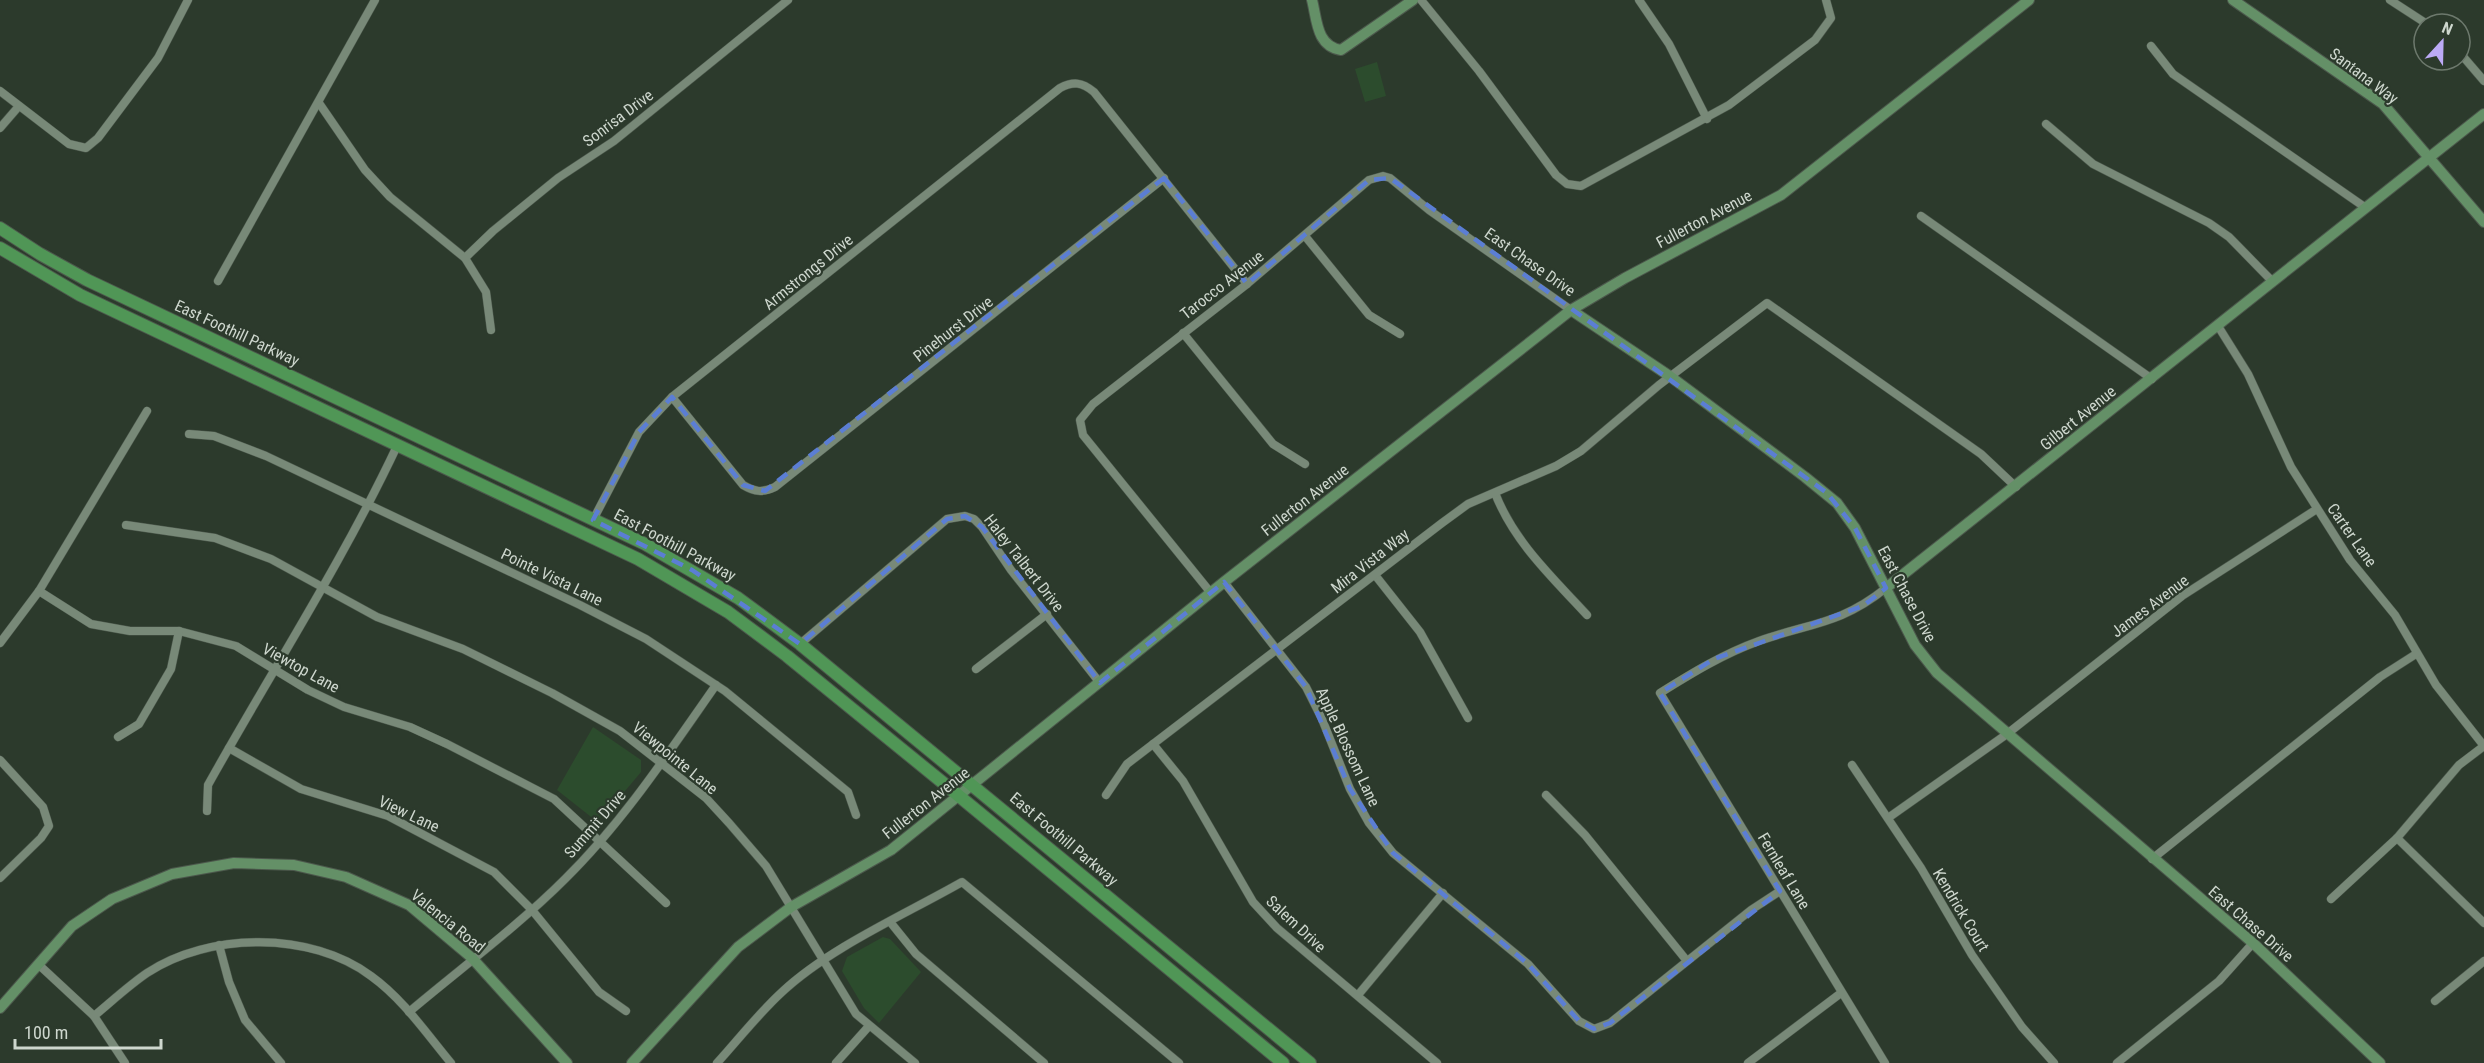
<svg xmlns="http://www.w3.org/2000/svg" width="2484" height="1063" font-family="'Roboto Condensed',sans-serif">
  <rect width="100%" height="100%" fill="#2c3a2c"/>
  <!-- green -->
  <g fill="#2c4c2d">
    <polygon points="1377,62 1386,96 1365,102 1355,69"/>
    <polygon points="593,727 641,760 641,772 604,816 595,820 557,790"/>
    <polygon points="883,937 890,939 921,972 879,1023 864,1008 842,971 847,957"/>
  </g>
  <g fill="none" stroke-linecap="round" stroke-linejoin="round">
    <defs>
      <g id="street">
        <polyline points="1421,0 1479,71 1556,175 1567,184 1581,186 1729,105 1815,40 1831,18 1826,0"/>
        <polyline points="1639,0 1669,44 1707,119"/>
        <polyline points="2390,0 2427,24"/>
        <polyline points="2151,46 2173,74 2366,208"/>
        <polyline points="2460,53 2484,81"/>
        <polyline points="0,91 69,144 86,148 98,138 158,58 188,0"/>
        <polyline points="319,103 365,170 390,197 465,258 486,292 491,330"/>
        <polyline points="2046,124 2093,164 2209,223 2229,237 2273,282"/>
        <polyline points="0,128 19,106"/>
        <polyline points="1921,216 2152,379"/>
        <polyline points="1305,236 1369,315 1400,334"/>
        <polyline points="465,258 493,231 558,178 614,141 788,0"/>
        <polyline points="218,281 375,0"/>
        <polyline points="2218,326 2248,374 2291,467 2350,560 2395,615 2436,685 2484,746"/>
        <polyline points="1183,333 1273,444 1305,464"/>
        <path d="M672 397 743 485C755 492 762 493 775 487L1164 178"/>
        <polyline points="189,434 214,436 266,456 580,605 646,639 725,691 848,792 856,815"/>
        <path d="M1495 493C1514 542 1552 577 1587 615"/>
        <path d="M593 520 639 432 672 397 1060 88C1073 81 1082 82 1094 92L1247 284"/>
        <polyline points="126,525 215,538 271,559 377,617 463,649 552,693 620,731 706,798 729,823 766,866 856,1014 915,1063"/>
        <polyline points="1375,575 1420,632 1468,718"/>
        <polyline points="1224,582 1306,687 1322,719 1350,789 1369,823 1393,853 1528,964 1579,1021 1594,1029 1610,1023 1751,910 1780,891"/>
        <polyline points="39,591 91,624 130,631 179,631 236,646 308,690 344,707 410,727 447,744 554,799 666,903"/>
        <polyline points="1211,593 1083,435 1080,420 1093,404 1247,284 1369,180 1383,176 1390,178 1429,210 1571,310"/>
        <polyline points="0,643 39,591 147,411"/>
        <polyline points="800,644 947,519 965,516 974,519 982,527 1011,570 1100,683"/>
        <polyline points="976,669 1047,614"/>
        <polyline points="118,737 139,724 171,669 179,631"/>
        <polyline points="1153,744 1183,781 1253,902 1277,928 1437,1063"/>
        <polyline points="229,748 301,789 388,816 494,872 532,910 599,992 626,1011"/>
        <polyline points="0,760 43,807 49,826 41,838 0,878"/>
        <polyline points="1852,765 1921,868 1972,955 2022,1027 2054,1063"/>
        <polyline points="1106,795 1127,764 1442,523 1468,504 1556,466 1581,451 1659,385 1767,303 1981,454 2016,487"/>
        <polyline points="1546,795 1585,835 1687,961"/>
        <path d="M207 811 208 785C271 672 342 563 397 446"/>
        <polyline points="1888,818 2007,734 2182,596 2317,509"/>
        <polyline points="2397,838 2484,923"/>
        <polyline points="2152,859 2380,677 2416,654"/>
        <polyline points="2331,899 2397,838 2459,765 2484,746"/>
        <polyline points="891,923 916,954 1044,1063"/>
        <polyline points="219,945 229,982 245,1020 281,1063"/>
        <polyline points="38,964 94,1016 125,1063"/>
        <polyline points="1358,995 1443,893"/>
        <polyline points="2435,1001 2484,961"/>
        <path d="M409 1012C461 968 517 927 565 879 623 822 669 752 716 685"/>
        <path d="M94 1016C111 1002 128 986 147 973 209 932 311 931 371 976 403 999 426 1033 451 1063"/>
        <path d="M717 1063C738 1040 758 1014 782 992 829 948 904 915 962 882L1179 1063"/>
        <polyline points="836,1063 869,1026"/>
        <polyline points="1748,1063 1841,993"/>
        <path d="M1885 1063 1660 693C1692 673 1723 654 1759 641 1809 623 1840 625 1886 588"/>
        <polyline points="2117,1063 2219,981 2253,943"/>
      </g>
      <g id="secondary">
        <path d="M1312 0C1317 19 1316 46 1341 50L1413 0"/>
        <polyline points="2233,0 2383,104 2484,222"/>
        <polyline points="1571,310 1671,377 1805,477 1837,503 1855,528 1915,645 1937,673 2253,943 2380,1063"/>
        <polyline points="1886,588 2484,114"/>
        <polyline points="0,1008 72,926 112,899 172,874 234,863 294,865 346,877 409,905 472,958 567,1063"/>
        <polyline points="632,1063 738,947 791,907 891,850 1224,582 1571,310 1625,278 1781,195 2029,0"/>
      </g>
      <g id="primary">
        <polyline points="0,228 40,254 87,280 645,544 738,598 800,644 1310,1063"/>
        <polyline points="0,248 80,295 638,559 728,612 787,656 942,782 1283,1063"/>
      </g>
    </defs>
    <!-- street casing -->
    <use href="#street" stroke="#4c584c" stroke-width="9"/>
    <!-- secondary casing -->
    <use href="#secondary" stroke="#4c584c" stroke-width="12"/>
    <!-- primary casing -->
    <use href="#primary" stroke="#4c584c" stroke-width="14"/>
    <!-- street -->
    <use href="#street" stroke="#788978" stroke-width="8"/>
    <!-- secondary -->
    <use href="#secondary" stroke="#649067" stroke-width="10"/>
    <!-- primary -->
    <use href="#primary" stroke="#509656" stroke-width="12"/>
  </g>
  <!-- marked area -->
  <path fill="none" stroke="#5b7ed4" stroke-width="4.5" stroke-dasharray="12 8" stroke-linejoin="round" d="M1164 178 1247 284 1369 180 1390 178 1827 493 1855 528 1886 588 1863 606 1714 659 1660 693 1780 891 1610 1023 1594 1029 1579 1021 1528 964 1393 853 1350 789 1306 687 1224 582 1100 683 982 527 965 516 947 519 800 644 692 570 593 520 639 432 672 397 743 485 765 491Z"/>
  <g text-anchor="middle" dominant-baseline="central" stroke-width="4.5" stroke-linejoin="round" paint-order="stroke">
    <!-- street labels -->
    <g font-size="16" fill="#ced7ce" stroke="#2c3a2c">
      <text transform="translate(2364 76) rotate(37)">Santana Way</text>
      <text transform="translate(618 118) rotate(-37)">Sonrisa Drive</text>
      <text transform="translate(1704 219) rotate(-28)">Fullerton Avenue</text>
      <text transform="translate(1530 262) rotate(35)">East Chase Drive</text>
      <text transform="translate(808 272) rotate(-39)">Armstrongs Drive</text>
      <text transform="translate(1222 285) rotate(-38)">Tarocco Avenue</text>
      <text transform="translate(953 329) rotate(-38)">Pinehurst Drive</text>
      <text transform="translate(237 333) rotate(25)">East Foothill Parkway</text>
      <text transform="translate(2078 418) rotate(-39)">Gilbert Avenue</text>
      <text transform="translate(1305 500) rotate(-38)">Fullerton Avenue</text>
      <text transform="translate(2352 535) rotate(55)">Carter Lane</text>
      <text transform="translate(675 545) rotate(28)">East Foothill Parkway</text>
      <text transform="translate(1370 561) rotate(-38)">Mira Vista Way</text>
      <text transform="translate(1024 563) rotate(52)">Haley Talbert Drive</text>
      <text transform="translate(552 577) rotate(26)">Pointe Vista Lane</text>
      <text transform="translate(1907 594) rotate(62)">East Chase Drive</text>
      <text transform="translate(2150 606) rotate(-37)">James Avenue</text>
      <text transform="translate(301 668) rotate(29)">Viewtop Lane</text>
      <text transform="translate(1348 747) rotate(65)">Apple Blossom Lane</text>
      <text transform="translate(675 758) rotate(39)">Viewpointe Lane</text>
      <text transform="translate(926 803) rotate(-38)">Fullerton Avenue</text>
      <text transform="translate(409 814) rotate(25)">View Lane</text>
      <text transform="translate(595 824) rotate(-49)">Summit Drive</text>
      <text transform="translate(1064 839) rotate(40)">East Foothill Parkway</text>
      <text transform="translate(1784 871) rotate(59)">Fernleaf Lane</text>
      <text transform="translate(1961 910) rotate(59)">Kendrick Court</text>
      <text transform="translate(448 921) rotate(39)">Valencia Road</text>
      <text transform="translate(1296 924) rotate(43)">Salem Drive</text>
      <text transform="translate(2251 924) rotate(41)">East Chase Drive</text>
    </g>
  </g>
  <!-- north arrow -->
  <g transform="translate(2442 42) rotate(22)"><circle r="28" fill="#2c3a2c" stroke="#6d796d" stroke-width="1.5"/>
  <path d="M0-4.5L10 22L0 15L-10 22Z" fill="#bcaaf6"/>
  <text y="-9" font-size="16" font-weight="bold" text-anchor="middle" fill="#ced7ce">N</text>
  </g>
  <!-- scale -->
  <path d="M15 1039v9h146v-9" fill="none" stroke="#ced7ce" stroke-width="3"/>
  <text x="24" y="1039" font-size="18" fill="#ced7ce" stroke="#2c3a2c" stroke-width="4.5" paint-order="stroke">100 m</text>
</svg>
